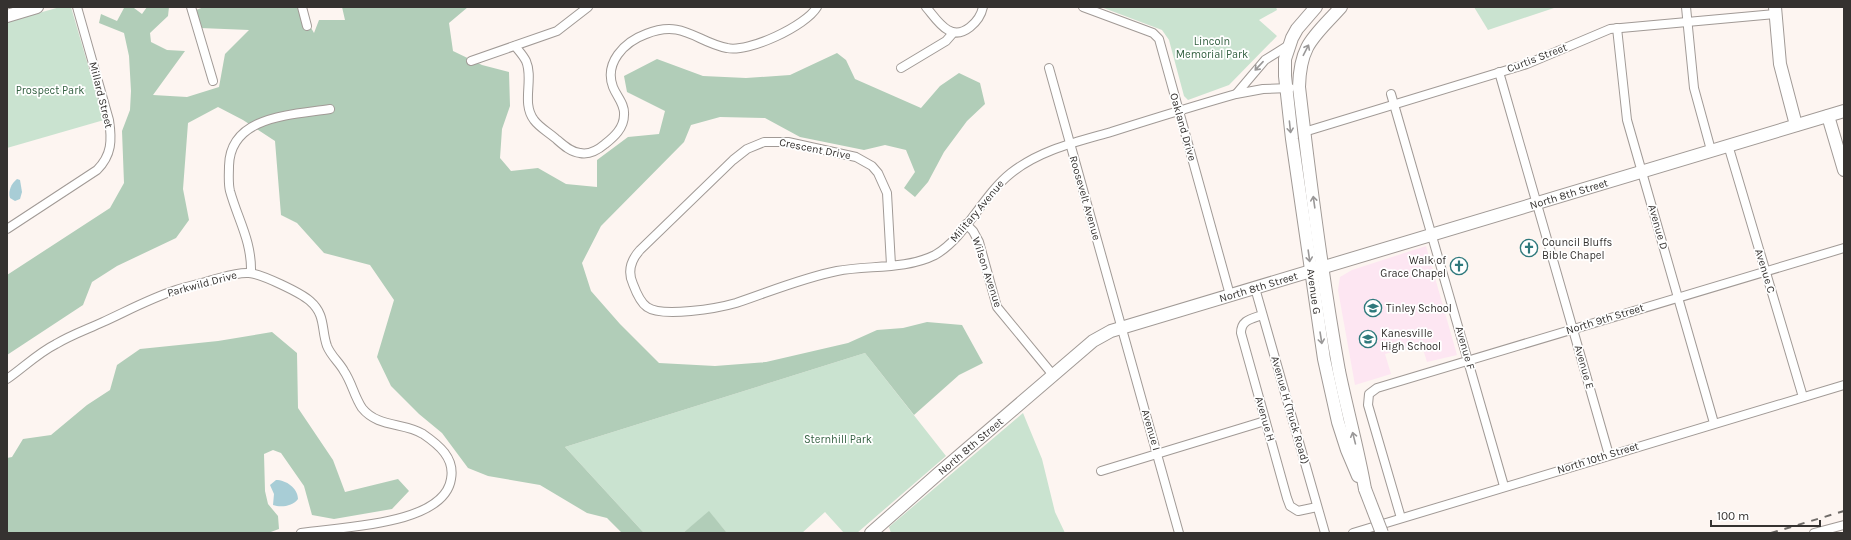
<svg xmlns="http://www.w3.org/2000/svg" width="1851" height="540" font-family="Karla,sans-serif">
  <rect width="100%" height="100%" fill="#fdf5f1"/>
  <!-- education -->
  <polygon fill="#fde6f2" points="1426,246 1457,355 1427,362 1421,343 1385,354 1391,374 1355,385 1338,290 1340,277 1352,270"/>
  <!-- green -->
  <g fill="#cae3d0">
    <polygon points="60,7 71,7 104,120 7,148 7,22"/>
    <polygon points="1101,7 1276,7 1277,10 1259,20 1277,36 1229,85 1188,100 1184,96 1169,40 1162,30"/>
    <polygon points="1474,7 1557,7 1488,30"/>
    <polygon points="865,353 946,456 857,533 844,533 825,512 802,533 727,533 709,512 683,533 644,533 565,447"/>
    <polygon points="1023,413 1042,459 1055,512 1065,533 891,533 889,527"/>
  </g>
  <!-- forest -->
  <g fill="#b1cdb8">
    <polygon points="147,7 169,7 168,16 150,33 151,42 167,50 185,51 153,95 187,97 219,87 225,54 249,30 200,28 196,10 204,7 299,7 314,33 319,20 345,20 342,7 468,7 449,23 453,51 482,65 509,72 510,106 502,129 500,158 511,171 538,168 566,184 597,187 597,160 628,137 659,134 665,111 627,92 624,76 657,59 703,76 746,78 790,75 837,53 846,60 855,79 921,108 940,86 959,73 980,83 985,104 967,121 944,152 928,182 915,197 904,188 915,172 906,150 885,145 864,150 800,137 765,118 720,117 691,125 684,142 601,226 582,263 591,291 620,324 659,363 715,366 766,362 848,343 877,330 903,328 927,322 962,325 983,363 959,375 914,415 865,353 565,447 644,533 622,533 607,518 587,513 540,485 488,476 468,468 442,433 419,414 391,386 377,357 394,300 370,265 324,253 297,223 281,215 275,141 243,120 218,107 188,123 183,189 189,220 176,238 117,266 92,282 83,305 7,355 7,275 110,208 124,183 122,131 130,110 131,91 129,56 124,33 99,23 101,14 117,21 124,8 134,8 142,14"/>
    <polygon points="272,332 297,353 298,408 333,460 345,492 398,479 409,491 392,509 334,519 312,515 304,486 281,453 273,450 264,454 265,491 268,504 278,516 279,529 268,533 7,533 7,458 12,457 23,439 51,435 87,405 110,390 117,365 140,349 218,341"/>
    <polygon points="709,511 727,533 683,533"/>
  </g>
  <!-- water -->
  <g fill="#a8cdd6">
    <path d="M17 179 20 180 22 192 20 199 15 201 10 198C8 191 11 184 17 179Z"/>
    <path d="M276 480C286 480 298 488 298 499 293 506 281 508 273 505L274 494 270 485Z"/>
  </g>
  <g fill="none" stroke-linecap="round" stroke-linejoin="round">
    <defs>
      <g id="street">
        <polyline points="191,7 213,81"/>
        <polyline points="302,7 307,26"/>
        <path d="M926 7C933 15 939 25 948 30 963 39 980 21 983 7"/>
        <polyline points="1083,7 1153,33 1159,39 1230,295"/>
        <polyline points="1686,7 1694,88 1711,150"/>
        <polyline points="1617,28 1627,120 1714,423"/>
        <path d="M515 46C519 51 523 55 526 61 534 79 521 103 534 120 539 127 548 132 555 138 562 144 570 152 580 153 590 155 598 150 605 144 614 137 624 128 624 115 625 104 617 97 613 87 604 63 624 42 646 34 683 19 696 42 727 48 748 53 806 26 817 7"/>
        <polyline points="471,61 557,31 588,7"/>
        <polyline points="901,68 946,41 953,33"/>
        <polyline points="1049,68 1179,533"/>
        <polyline points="1499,72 1609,455"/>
        <polyline points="1237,93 1265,60 1289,45"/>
        <polyline points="1391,94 1504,486"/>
        <polyline points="1304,132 1527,64 1610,29 1775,14"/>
        <polyline points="1728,145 1803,397"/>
        <polyline points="966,224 973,231 979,242 997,307 1053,375"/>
        <path d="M7 229 97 170C112 155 112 140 109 120L77 7"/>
        <path d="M891 265 887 193 878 173 872 166 856 157 788 142H764L747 149 733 160 640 250C631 260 627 271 633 284 636 292 641 303 647 307 662 318 719 308 736 303 769 292 802 278 837 271 868 265 905 270 935 255 966 237 982 196 1011 173 1040 150 1076 142 1111 132 1152 119 1194 106 1236 94L1263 89 1290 88"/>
        <path d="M251 273C252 241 238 220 230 191 228 183 229 174 229 166 230 115 293 115 330 109"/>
        <polyline points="1255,288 1325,533"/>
        <path d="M1262 315C1251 319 1241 320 1241 333L1287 498 1290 506 1298 511 1317 507"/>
        <path d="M7 379C23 368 38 353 56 344 71 335 88 329 103 322 127 311 151 298 176 290 188 286 200 284 212 280 224 277 237 272 249 273 262 274 301 293 310 301 326 315 321 329 327 346 331 356 339 362 344 371 352 383 354 396 362 408 378 428 404 422 423 434 439 445 455 458 451 479 444 526 337 527 301 533"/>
        <polyline points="1101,471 1265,421"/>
        <polyline points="1401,518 1368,405 1369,394 1377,388 1844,248"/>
        <polyline points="1353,533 1844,385"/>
        <polyline points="1814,533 1844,525"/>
      </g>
      <g id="secondary">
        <path id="s1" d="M1316 7 1297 29 1292 38 1285 59V76L1292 139 1324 359 1338 422 1347 450 1358 476"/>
        <path d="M1341 7C1314 37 1300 44 1299 87 1310 182 1322 277 1339 371 1347 410 1358 449 1365 489"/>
        <polyline points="1775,7 1780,64 1796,125"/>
        <polyline points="7,16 37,7"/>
        <polyline points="1828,116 1844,170"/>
        <path id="s2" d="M871 533 939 473 1093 341 1111 331 1844 111"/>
      </g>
    </defs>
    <!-- street casing -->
    <use href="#street" stroke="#a19a96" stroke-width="10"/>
    <!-- secondary casing -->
    <use href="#secondary" stroke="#a19a96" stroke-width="14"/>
    <!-- street -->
    <use href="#street" stroke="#fff" stroke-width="8"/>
    <!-- secondary -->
    <use href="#secondary" stroke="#fff" stroke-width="12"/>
    <!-- rail -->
    <polyline stroke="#6f6b68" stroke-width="2" stroke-dasharray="7 7" stroke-linecap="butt" points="1771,533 1844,511"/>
    <defs>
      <polyline id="secondary-bridge" points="1365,489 1382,533"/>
    </defs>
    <!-- secondary-bridge casing -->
    <use href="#secondary-bridge" stroke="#a19a96" stroke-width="14" stroke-linecap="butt"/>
    <!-- secondary-bridge -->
    <use href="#secondary-bridge" stroke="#fff" stroke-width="12"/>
  </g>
  <!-- one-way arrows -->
  <defs><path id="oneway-shaft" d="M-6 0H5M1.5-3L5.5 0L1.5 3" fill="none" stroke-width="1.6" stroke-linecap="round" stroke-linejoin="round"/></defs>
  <g stroke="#9a9898">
    <use href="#oneway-shaft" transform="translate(1306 50) rotate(-63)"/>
    <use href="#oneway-shaft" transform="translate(1259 66) rotate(133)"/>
    <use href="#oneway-shaft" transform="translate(1290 127) rotate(84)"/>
    <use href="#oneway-shaft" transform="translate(1314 202) rotate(-98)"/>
    <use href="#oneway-shaft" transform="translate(1309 256) rotate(82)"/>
    <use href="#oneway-shaft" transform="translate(1321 338) rotate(81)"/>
    <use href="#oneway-shaft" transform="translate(1354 438) rotate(-104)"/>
  </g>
  <!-- icons -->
  <defs>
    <symbol id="church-ring" viewBox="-11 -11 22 22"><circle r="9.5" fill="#fff" stroke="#2f797c" stroke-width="1.5"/><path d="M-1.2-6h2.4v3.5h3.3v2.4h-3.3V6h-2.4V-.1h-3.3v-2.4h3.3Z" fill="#2f797c"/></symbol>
    <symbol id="school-ring" viewBox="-11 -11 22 22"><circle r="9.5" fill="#fff" stroke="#2f797c" stroke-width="1.5"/><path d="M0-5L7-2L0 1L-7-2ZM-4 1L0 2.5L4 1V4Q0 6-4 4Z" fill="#2f797c"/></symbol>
  </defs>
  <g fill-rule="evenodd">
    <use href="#church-ring" x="1519" y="238" width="20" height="20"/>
    <use href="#church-ring" x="1449" y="256" width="20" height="20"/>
    <use href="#school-ring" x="1363" y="298" width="20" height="20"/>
    <use href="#school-ring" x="1358" y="329" width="20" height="20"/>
  </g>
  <g text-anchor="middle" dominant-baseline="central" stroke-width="3.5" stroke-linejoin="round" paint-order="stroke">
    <!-- park labels -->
    <g font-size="11" fill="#336041" stroke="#fff">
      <text x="1212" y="41">Lincoln<tspan x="1212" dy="13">Memorial Park</tspan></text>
      <text x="50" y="90">Prospect Park</text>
      <text x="838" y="439">Sternhill Park</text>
    </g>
    <!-- street labels -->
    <g font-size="11" fill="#353230" stroke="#fff">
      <text transform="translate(1537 58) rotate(-21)">Curtis Street</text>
      <text transform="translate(101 95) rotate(76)">Millard Street</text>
      <text transform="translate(1183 127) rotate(74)">Oakland Drive</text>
      <text transform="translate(815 149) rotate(11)">Crescent Drive</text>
      <text stroke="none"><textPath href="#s2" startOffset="792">North 8th Street</textPath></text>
      <text transform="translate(1085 198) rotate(74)">Roosevelt Avenue</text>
      <text transform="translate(977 211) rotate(-50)">Military Avenue</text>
      <text transform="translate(1658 227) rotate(74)">Avenue D</text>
      <text transform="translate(1765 271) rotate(73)">Avenue C</text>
      <text transform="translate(987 272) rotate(72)">Wilson Avenue</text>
      <text transform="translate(202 284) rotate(-15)">Parkwild Drive</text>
      <text stroke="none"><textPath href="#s2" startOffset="468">North 8th Street</textPath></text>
      <text stroke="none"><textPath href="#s1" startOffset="296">Avenue G</textPath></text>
      <text transform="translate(1605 319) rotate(-17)">North 9th Street</text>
      <text transform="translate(1465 348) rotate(74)">Avenue F</text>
      <text transform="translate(1584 367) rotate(74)">Avenue E</text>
      <text transform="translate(1290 410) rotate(74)">Avenue H (Truck Road)</text>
      <text transform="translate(1265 419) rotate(74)">Avenue H</text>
      <text transform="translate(1151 430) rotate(74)">Avenue I</text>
      <text stroke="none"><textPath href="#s2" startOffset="132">North 8th Street</textPath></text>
      <text transform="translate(1598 458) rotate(-17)">North 10th Street</text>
    </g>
    <!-- poi labels -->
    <g font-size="11" fill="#353230" stroke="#fff" text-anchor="start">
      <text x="1542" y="242">Council Bluffs<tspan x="1542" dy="13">Bible Chapel</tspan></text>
      <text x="1446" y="260" text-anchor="end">Walk of<tspan x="1446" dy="13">Grace Chapel</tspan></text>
      <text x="1386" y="308">Tinley School</text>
      <text x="1381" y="333">Kanesville<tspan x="1381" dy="13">High School</tspan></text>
    </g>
  </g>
  <!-- border -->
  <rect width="1851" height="540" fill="none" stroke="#353230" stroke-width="16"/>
  <!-- scale -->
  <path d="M1711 520v6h109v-6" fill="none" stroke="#353230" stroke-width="2"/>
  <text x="1717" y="520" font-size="12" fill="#353230" stroke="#ffffff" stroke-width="3" paint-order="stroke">100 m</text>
</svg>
